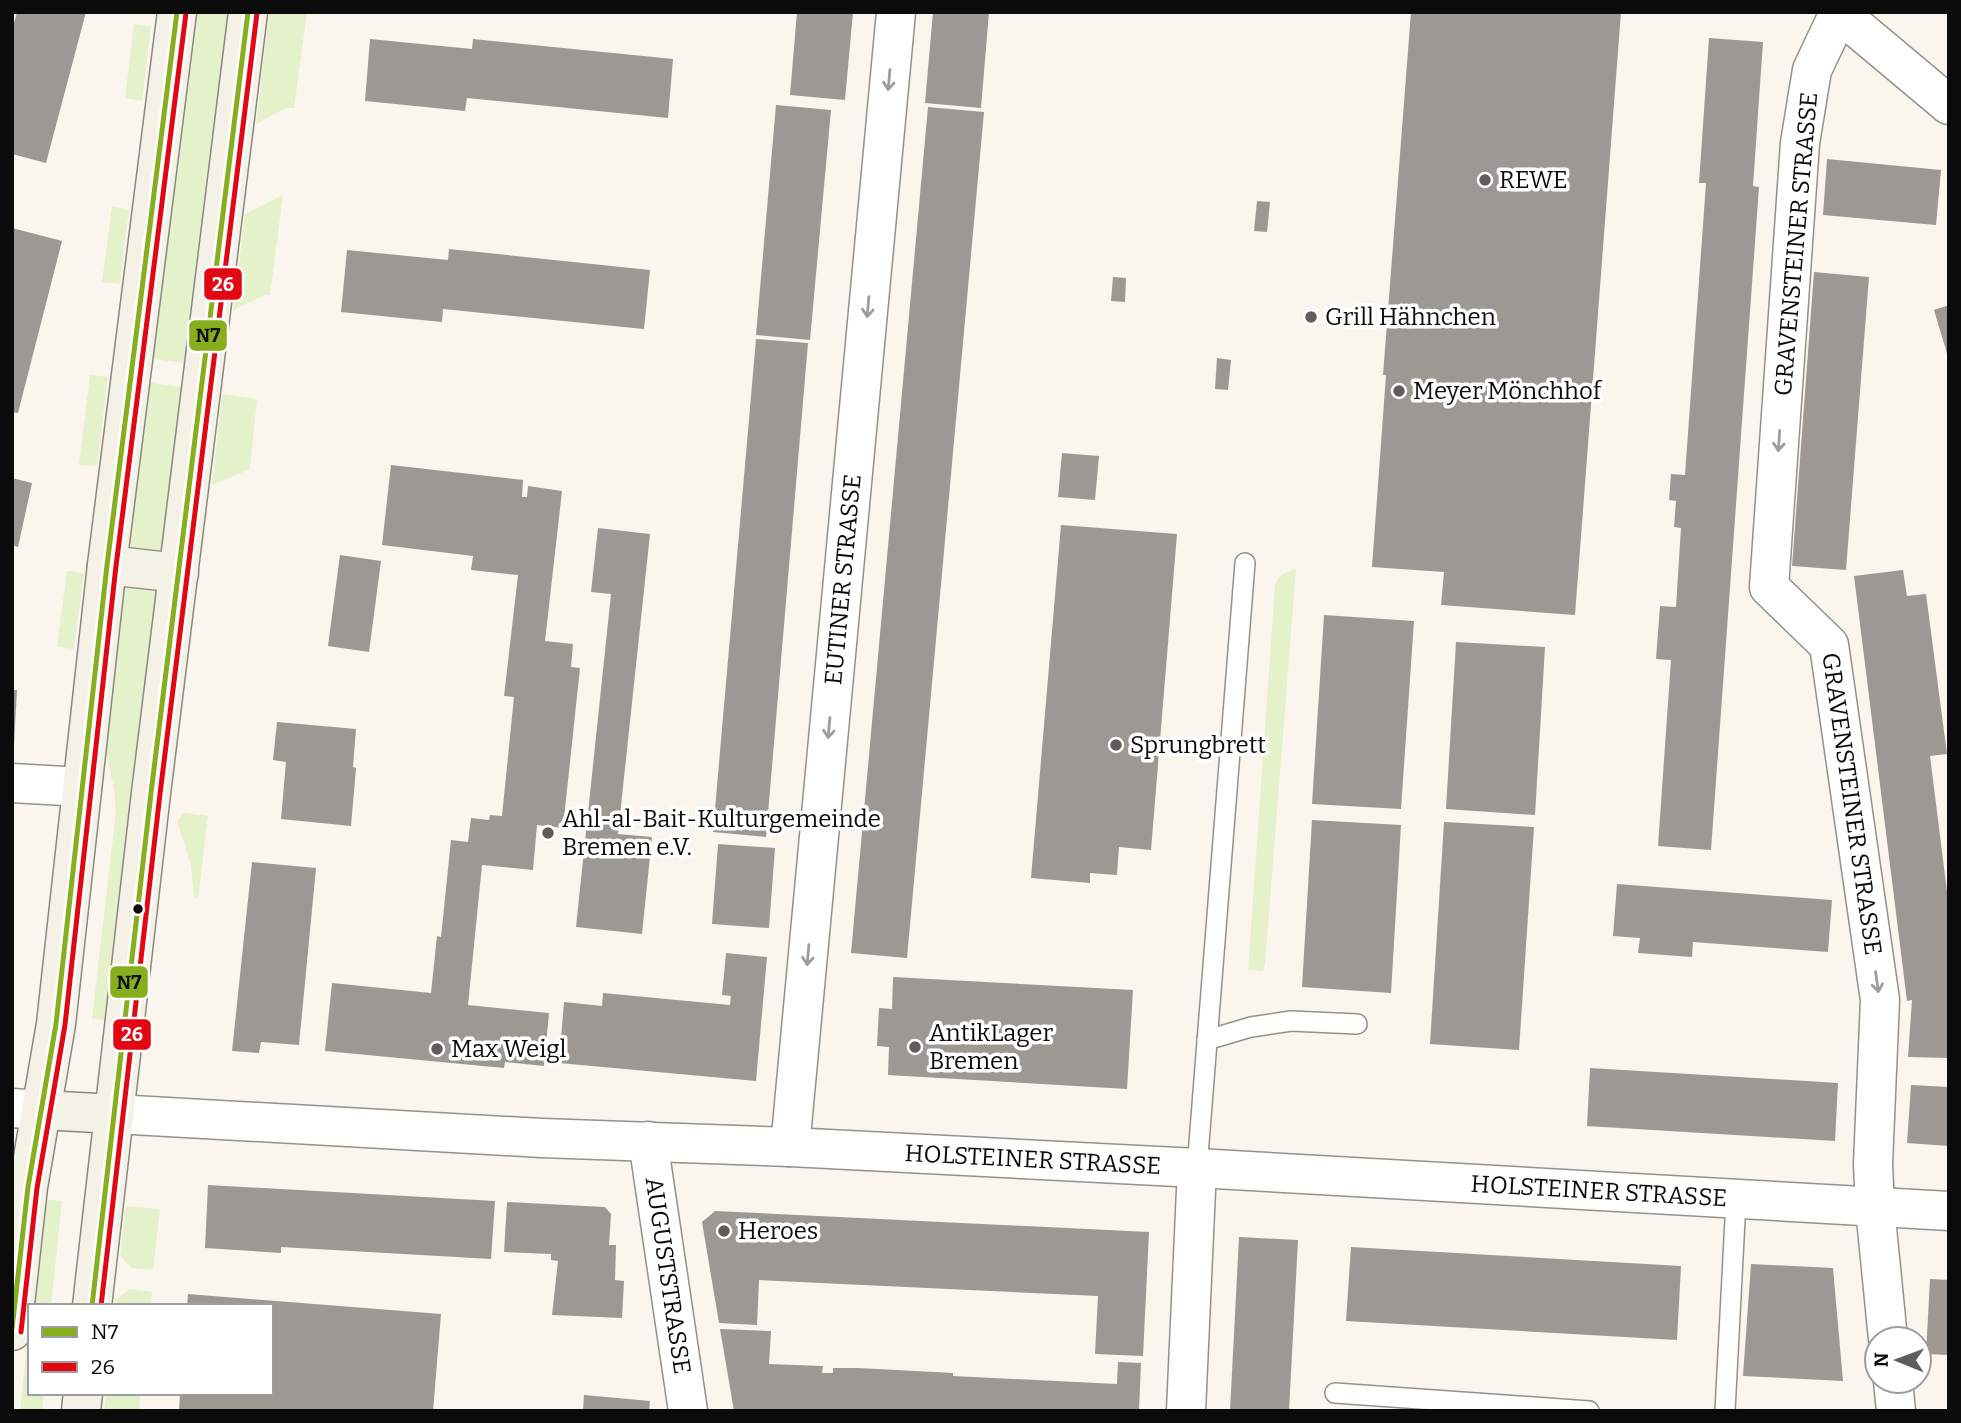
<svg xmlns="http://www.w3.org/2000/svg" width="1961" height="1423" font-family="Bitter,serif">
  <rect width="100%" height="100%" fill="#faf6ed"/>
  <!-- green -->
  <g fill="#e5f1ca">
    <polygon points="189,12 238,12 193,364 145,358"/>
    <polygon points="269,12 307,12 294,108 286,108 256,124"/>
    <polygon points="134,24 151,26 142,101 125,98"/>
    <polygon points="283,195 270,295 265,295 233,310 245,214"/>
    <polygon points="112,207 129,209 120,284 102,282"/>
    <polygon points="90,375 108,377 97,466 79,465"/>
    <polygon points="142,382 192,388 170,556 120,549"/>
    <polygon points="222,394 257,399 250,469 212,485"/>
    <path d="M1296 569 1265 965 1263 971 1248 970 1275 585C1280 573 1285 573 1296 569Z"/>
    <polygon points="67,571 84,573 74,649 57,647"/>
    <polygon points="121,585 161,590 112,1021 92,1019 116,811 114,789 104,740"/>
    <polygon points="184,813 208,816 198,899 194,897 191,865 177,821"/>
    <polygon points="43,1199 62,1201 51,1306 31,1306"/>
    <polygon points="126,1206 160,1209 153,1270 131,1268 120,1255"/>
    <polygon points="130,1289 152,1292 151,1306 115,1306 115,1300"/>
    <polygon points="30,1318 30,1393 44,1393 42,1411 20,1411"/>
    <polygon points="106,1393 141,1393 139,1411 104,1411"/>
  </g>
  <!-- building -->
  <g fill="#9c9894">
    <polygon points="17,12 86,12 46,163 12,154 12,31"/>
    <polygon points="797,12 853,12 845,100 790,95"/>
    <polygon points="933,12 989,12 981,108 925,103"/>
    <polygon points="1411,12 1621,12 1575,615 1441,605 1444,572 1372,567 1386,375 1383,375"/>
    <polygon points="1709,38 1763,42 1753,186 1759,187 1711,850 1658,846 1671,660 1656,659 1660,606 1676,607 1681,528 1674,527 1676,501 1669,500 1671,474 1685,475 1706,183 1699,183"/>
    <polygon points="370,39 472,49 473,39 673,59 668,118 467,98 465,111 365,101"/>
    <polygon points="776,105 831,110 810,340 756,335"/>
    <polygon points="928,107 984,112 907,958 851,953"/>
    <polygon points="1827,159 1941,170 1936,225 1823,215"/>
    <polygon points="1257,201 1270,202 1267,232 1254,231"/>
    <polygon points="12,228 62,241 18,413 12,412"/>
    <polygon points="449,249 650,270 644,329 443,309 442,322 341,312 347,250 448,260"/>
    <polygon points="1814,272 1869,277 1846,570 1792,566"/>
    <polygon points="1113,277 1126,278 1125,302 1111,301"/>
    <polygon points="1949,305 1949,357 1948,357 1934,310"/>
    <polygon points="756,339 808,343 766,837 713,832"/>
    <polygon points="1217,358 1231,360 1228,390 1215,389"/>
    <polygon points="1062,453 1099,456 1095,500 1058,497"/>
    <polygon points="391,465 523,480 522,497 527,497 528,486 562,491 545,641 573,644 571,667 580,668 563,828 537,825 533,870 482,865 468,1005 549,1013 544,1066 505,1062 504,1068 325,1051 332,983 431,993 437,936 441,937 451,840 468,842 471,818 489,820 490,815 502,816 514,697 504,696 518,575 471,570 473,556 382,545"/>
    <polygon points="12,478 32,483 18,547 12,545"/>
    <polygon points="1061,525 1177,534 1151,850 1119,847 1117,875 1090,873 1090,883 1031,878"/>
    <polygon points="598,528 650,534 618,834 652,837 642,934 576,927 611,594 591,592"/>
    <polygon points="340,555 381,561 369,652 328,646"/>
    <polygon points="1903,570 1907,596 1926,594 1947,754 1930,756 1949,907 1949,1058 1908,1057 1912,1000 1907,1001 1854,576"/>
    <polygon points="1324,615 1414,621 1401,809 1312,804"/>
    <polygon points="1456,642 1545,647 1535,815 1446,809"/>
    <polygon points="12,690 17,690 14,744 12,744"/>
    <polygon points="277,722 356,729 353,767 356,768 351,826 281,819 286,762 273,760"/>
    <polygon points="1312,820 1401,825 1391,993 1302,987"/>
    <polygon points="1444,822 1534,827 1519,1050 1430,1044"/>
    <polygon points="718,844 775,848 769,928 712,924"/>
    <polygon points="252,862 316,868 299,1045 261,1042 259,1053 232,1051"/>
    <polygon points="1617,884 1832,900 1828,952 1693,942 1692,957 1638,953 1640,938 1613,936"/>
    <polygon points="726,953 767,957 756,1081 559,1063 564,1002 602,1006 603,993 730,1005 731,996 722,995"/>
    <polygon points="893,977 1133,990 1127,1089 888,1075 889,1047 877,1046 879,1008 892,1009"/>
    <polygon points="1590,1068 1838,1083 1835,1141 1587,1126"/>
    <polygon points="1911,1085 1949,1087 1949,1146 1907,1143"/>
    <polygon points="208,1185 495,1201 491,1259 281,1247 281,1253 205,1248"/>
    <polygon points="507,1202 605,1207 611,1214 609,1245 616,1245 615,1280 624,1281 622,1318 552,1315 558,1261 551,1260 551,1254 504,1252"/>
    <polygon points="715,1211 1149,1232 1143,1356 1095,1354 1098,1296 759,1280 757,1325 719,1323 702,1222"/>
    <polygon points="1239,1237 1298,1240 1289,1411 1230,1411"/>
    <polygon points="1351,1247 1681,1266 1677,1340 1346,1321"/>
    <polygon points="1751,1264 1833,1268 1843,1381 1743,1376"/>
    <polygon points="1930,1279 1949,1280 1949,1355 1926,1354"/>
    <polygon points="188,1294 441,1314 433,1411 179,1411 180,1393 271,1393 271,1306 187,1306"/>
    <polygon points="720,1329 771,1331 769,1364 823,1366 822,1373 833,1373 833,1368 858,1368 953,1373 953,1376 1117,1384 1118,1362 1141,1363 1139,1411 734,1411"/>
    <polygon points="584,1395 650,1401 649,1411 583,1411"/>
  </g>
  <g fill="none" stroke-linecap="round" stroke-linejoin="round">
    <defs>
      <g id="lane">
        <polyline points="1207,1040 1251,1027 1291,1021 1357,1024"/>
        <polyline points="1197,1168 1245,563"/>
        <polyline points="1335,1393 1589,1411"/>
        <polyline points="1725,1411 1736,1200"/>
      </g>
      <g id="street">
        <polyline points="1838,12 1949,105"/>
        <path id="s1" d="M1839 13 1812 70 1800 143 1769 587 1829 645 1880 1000 1873 1164 1875 1208 1888 1339"/>
        <polyline points="12,783 82,787"/>
        <polyline points="12,1108 41,1110"/>
        <path id="s2" d="M115 1114 542 1138 790 1147 1197 1168 1949 1211"/>
        <path id="s3" d="M648 1141 688 1411"/>
        <path id="s4" d="M790 1147 896 12"/>
        <polyline points="1893,1381 1896,1411"/>
        <polyline points="1186,1411 1197,1168"/>
      </g>
      <g id="secondary">
        <polyline points="107,565 179,573"/>
        <polyline points="41,1110 115,1114"/>
        <polyline points="92,1306 151,793 248,12"/>
        <polyline points="12,1331 28,1187 56,1024 107,565 177,12"/>
        <polyline points="81,1411 83,1393"/>
      </g>
    </defs>
    <!-- lane casing -->
    <use href="#lane" stroke="#93918d" stroke-width="22"/>
    <!-- street casing -->
    <use href="#street" stroke="#93918d" stroke-width="41"/>
    <!-- secondary casing -->
    <use href="#secondary" stroke="#898783" stroke-width="41"/>
    <!-- lane -->
    <use href="#lane" stroke="#fefefc" stroke-width="19"/>
    <!-- street -->
    <use href="#street" stroke="#fefefc" stroke-width="38"/>
    <!-- secondary -->
    <use href="#secondary" stroke="#f4f2e7" stroke-width="38"/>
    <defs>
      <g id="bus-1">
        <polyline points="92,1306 151,793 248,12"/>
        <polyline points="12,1329 28,1187 56,1024 107,565 177,12"/>
      </g>
      <g id="bus-2">
        <polyline points="101,1306 160,794 257,13"/>
        <polyline points="21,1332 37,1188 65,1025 116,566 186,13"/>
      </g>
    </defs>
    <!-- bus-1 casing -->
    <use href="#bus-1" stroke="#fff" stroke-width="10"/>
    <!-- bus-2 casing -->
    <use href="#bus-2" stroke="#fff" stroke-width="10"/>
    <!-- bus-1 -->
    <use href="#bus-1" stroke="#87af1d" stroke-width="5"/>
    <!-- bus-2 -->
    <use href="#bus-2" stroke="#e30613" stroke-width="5"/>
  </g>
  <!-- one-way arrows -->
  <defs><path id="oneway-shaft" d="M-6 0H5M1.5-3L5.5 0L1.5 3" fill="none" stroke-width="1.6" stroke-linecap="round" stroke-linejoin="round" transform="scale(1.75)"/></defs>
  <g stroke="#9d9d9c">
    <use href="#oneway-shaft" transform="translate(889 80) rotate(95)"/>
    <use href="#oneway-shaft" transform="translate(868 307) rotate(95)"/>
    <use href="#oneway-shaft" transform="translate(1779 441) rotate(94)"/>
    <use href="#oneway-shaft" transform="translate(829 728) rotate(95)"/>
    <use href="#oneway-shaft" transform="translate(808 955) rotate(95)"/>
    <use href="#oneway-shaft" transform="translate(1877 982) rotate(82)"/>
  </g>
  <!-- markers -->
  <g fill="#5f5d5a" stroke="#fff" stroke-width="2.5">
    <circle cx="1485" cy="180" r="7"/>
    <circle cx="1311" cy="317" r="7"/>
    <circle cx="1399" cy="391" r="7"/>
    <circle cx="1116" cy="745" r="7"/>
    <circle cx="548" cy="833" r="7"/>
    <circle cx="915" cy="1047" r="7"/>
    <circle cx="437" cy="1049" r="7"/>
    <circle cx="724" cy="1231" r="7"/>
  </g>
  <circle fill="#0b0b0b" stroke="#fff" stroke-width="2.5" cx="138" cy="909" r="6"/>
  <g text-anchor="middle" dominant-baseline="central" stroke-width="7" stroke-linejoin="round" paint-order="stroke">
    <!-- poi labels -->
    <g font-size="24" fill="#0b0b0b" stroke="#fff" text-anchor="start">
      <text x="1499" y="180">REWE</text>
      <text x="1325" y="317">Grill Hähnchen</text>
      <text x="1413" y="391">Meyer Mönchhof</text>
      <text x="1130" y="745">Sprungbrett</text>
      <text x="562" y="819">Ahl-al-Bait-Kulturgemeinde<tspan x="562" dy="28">Bremen e.V.</tspan></text>
      <text x="929" y="1033">AntikLager<tspan x="929" dy="28">Bremen</tspan></text>
      <text x="451" y="1049">Max Weigl</text>
      <text x="738" y="1231">Heroes</text>
    </g>
    <!-- street labels -->
    <g font-size="24" fill="#0b0b0b" stroke="#fff">
      <text transform="translate(1796 244) rotate(-85)">GRAVENSTEINER STRASSE</text>
      <text stroke="none"><textPath href="#s4" startOffset="570">EUTINER STRASSE</textPath></text>
      <text stroke="none"><textPath href="#s1" startOffset="826">GRAVENSTEINER STRASSE</textPath></text>
      <text stroke="none"><textPath href="#s2" startOffset="919">HOLSTEINER STRASSE</textPath></text>
      <text stroke="none"><textPath href="#s2" startOffset="1486">HOLSTEINER STRASSE</textPath></text>
      <text stroke="none"><textPath href="#s3" startOffset="136">AUGUSTSTRASSE</textPath></text>
    </g>
  </g>
  <g stroke="#fff" stroke-width="2.5">
    <rect x="203" y="267" width="40" height="34" rx="7" fill="#e30613"/>
    <rect x="188" y="319" width="40" height="33" rx="7" fill="#87af1d"/>
    <rect x="109" y="965" width="40" height="34" rx="7" fill="#87af1d"/>
    <rect x="112" y="1018" width="40" height="33" rx="7" fill="#e30613"/>
  </g>
  <g font-size="19" text-anchor="middle" font-weight="bold" fill="#fff">
    <text x="223" y="291">26</text>
    <text x="132" y="1041">26</text>
  </g>
  <g font-size="19" text-anchor="middle" font-weight="bold" fill="#111">
    <text x="208" y="342">N7</text>
    <text x="129" y="989">N7</text>
  </g>
  <!-- border -->
  <rect width="1961" height="1423" fill="none" stroke="#0b0b0b" stroke-width="28"/>
  <!-- legend -->
  <rect x="28" y="1304" width="245" height="91" fill="#ffffff" stroke="#9d9d9d" stroke-width="2"/>
  <rect x="42" y="1327" width="35" height="10" fill="#87af1d" stroke="#9d9d9d" stroke-width="2"/>
  <text x="91" y="1339" font-size="21" fill="#0b0b0b">N7</text>
  <rect x="42" y="1362" width="35" height="10" fill="#e30613" stroke="#9d9d9d" stroke-width="2"/>
  <text x="91" y="1374" font-size="21" fill="#0b0b0b">26</text>
  <!-- north arrow -->
  <g transform="translate(1898 1360) rotate(271)"><circle r="33" fill="#ffffff" stroke="#9d9d9d" stroke-width="2"/>
  <path d="M0-5L12 26L0 18L-12 26Z" fill="#5f5d5a"/>
  <text y="-10" font-size="19" font-weight="bold" text-anchor="middle" fill="#0b0b0b">N</text>
  </g>
</svg>
